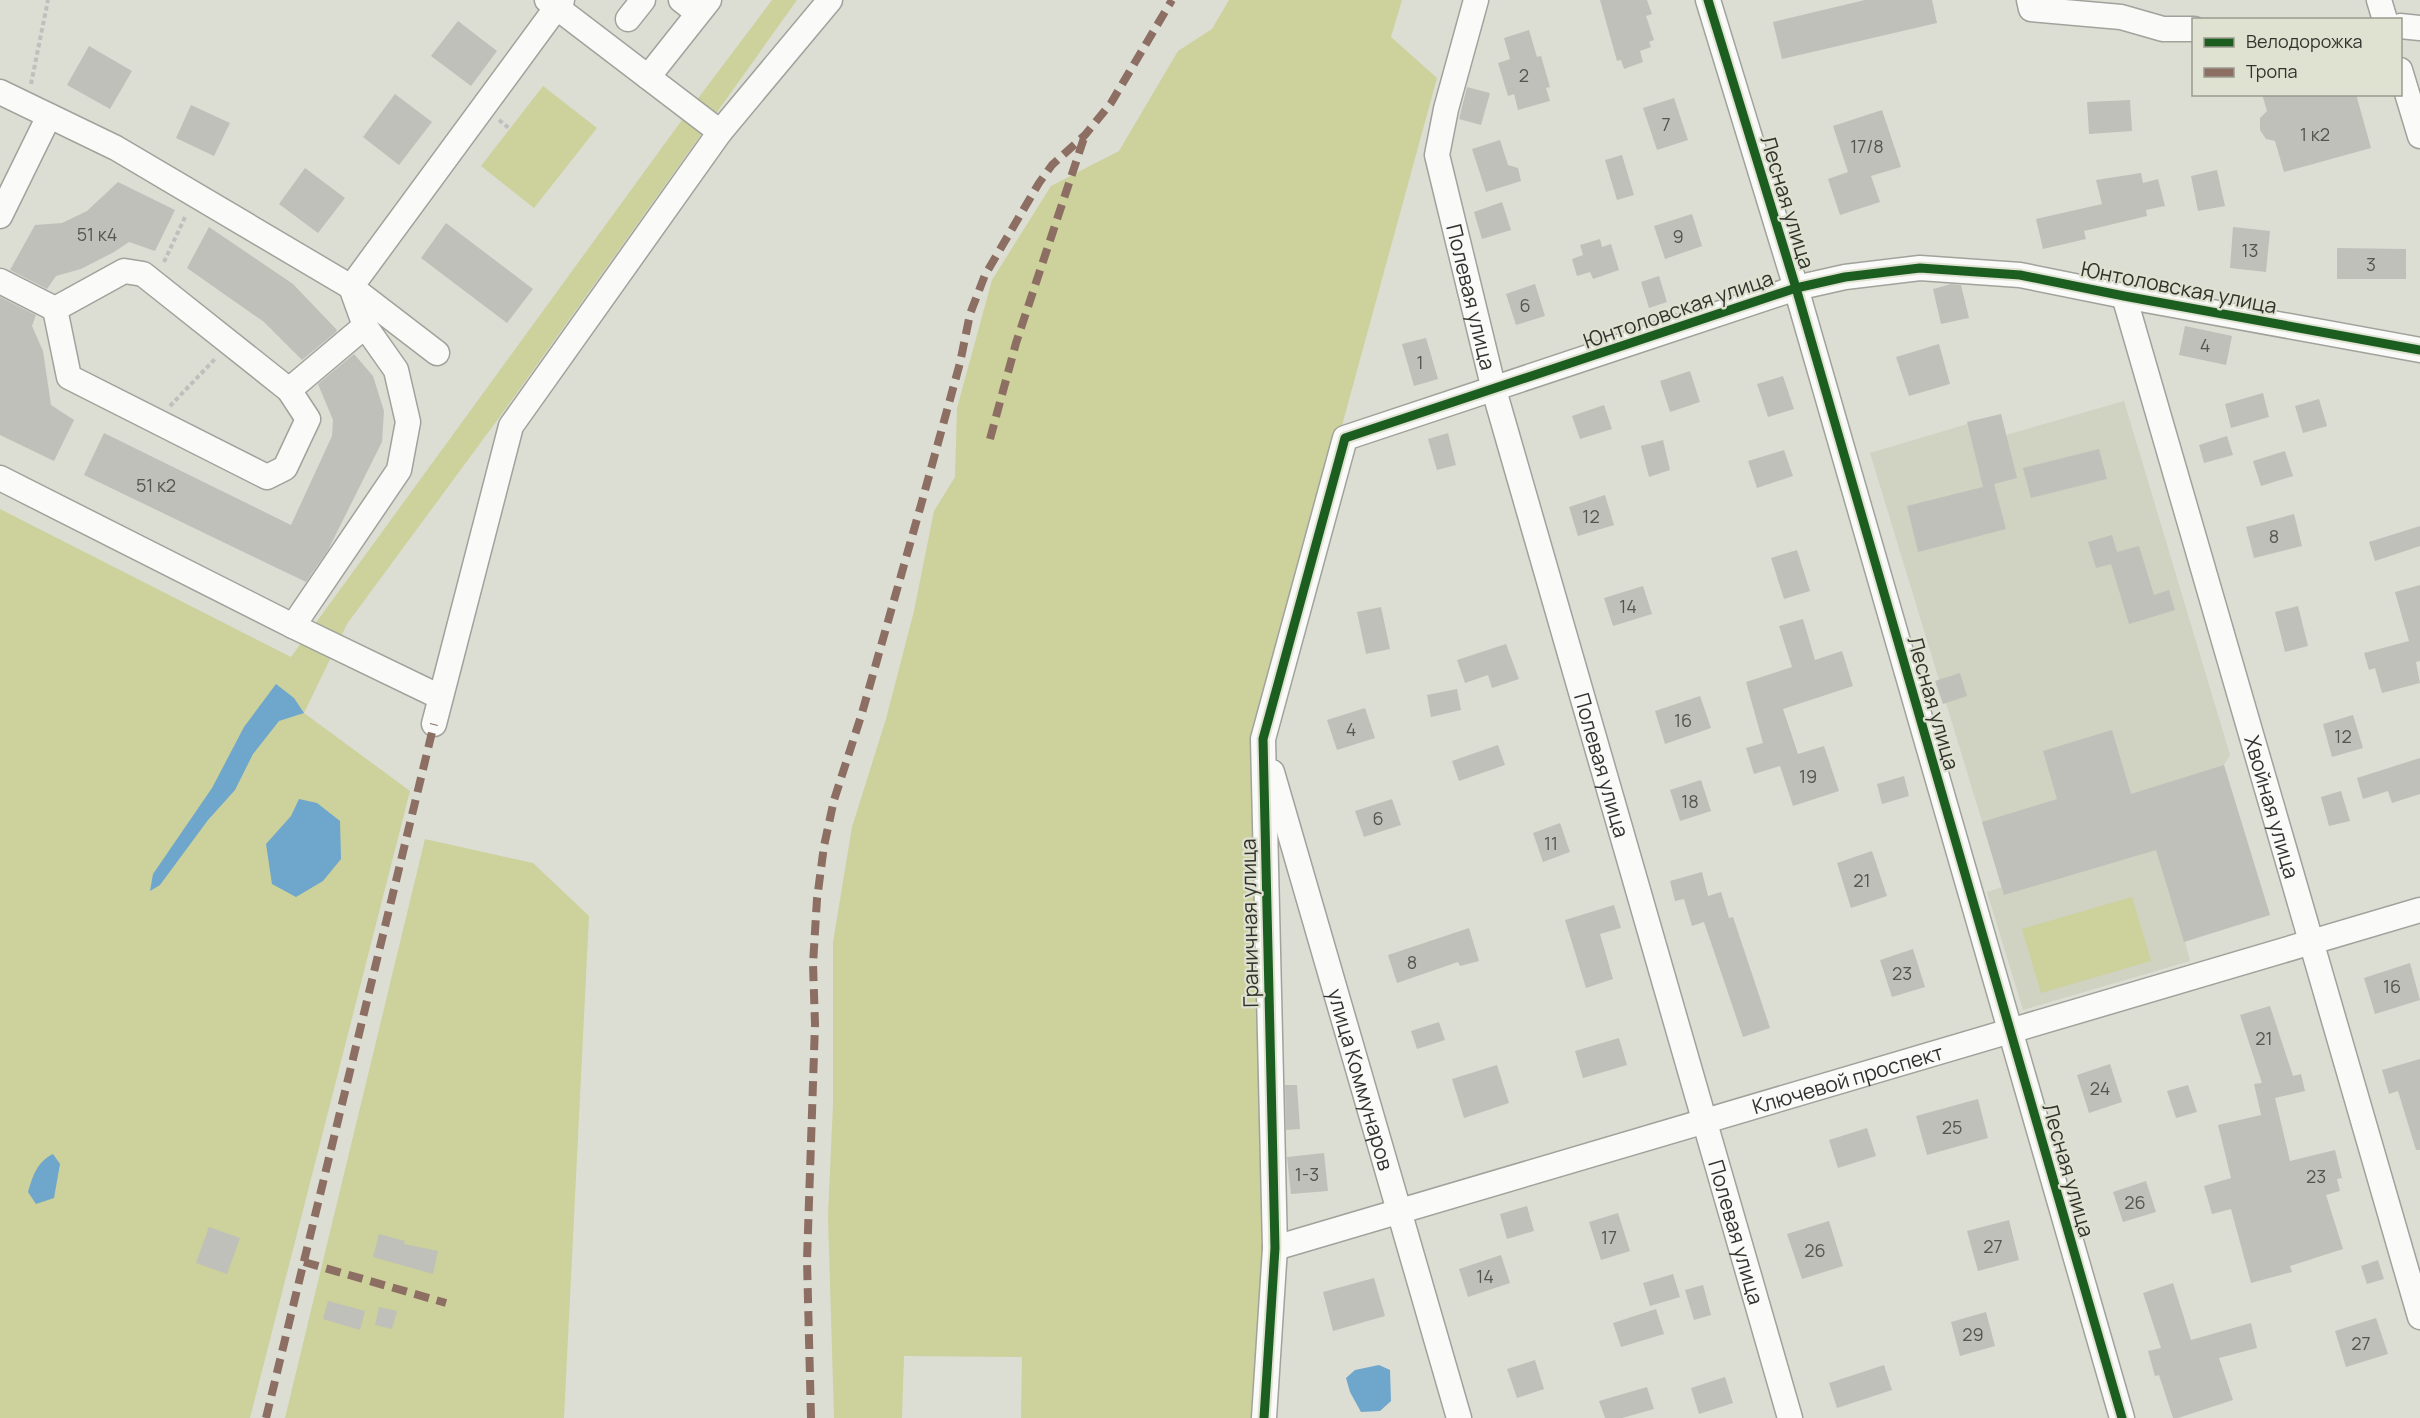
<svg xmlns="http://www.w3.org/2000/svg" width="2420" height="1418" font-family="Manrope,sans-serif">
  <rect width="100%" height="100%" fill="#dcded4"/>
  <!-- built -->
  <polygon fill="#d0d2c2" points="2124,401 2230,755 2224,765 2185,942 2190,961 2023,1010 1987,892 2002,887 1870,453 2001,414 2006,435"/>
  <!-- green -->
  <g fill="#cdd19b">
    <polygon points="772,0 797,0 501,415 347,624 304,713 410,791 250,1418 0,1418 0,509 291,657 690,109"/>
    <polygon points="1229,0 1402,0 1391,37 1437,78 1256,740 1264,1249 1254,1418 1021,1418 1022,1357 904,1356 902,1418 834,1418 828,1216 833,1104 833,942 852,827 886,719 914,611 934,511 955,477 957,408 992,280 1051,186 1119,151 1178,51 1212,29"/>
    <polygon points="543,86 597,128 534,208 481,166"/>
    <polygon points="425,839 533,863 589,916 564,1418 285,1418"/>
    <polygon points="2132,897 2151,961 2041,993 2022,929"/>
  </g>
  <!-- water -->
  <g fill="#6ea6cc">
    <polygon points="276,684 294,698 304,713 279,721 253,754 235,790 208,820 160,885 150,891 153,874 212,788 244,727"/>
    <polygon points="299,799 317,803 340,821 341,859 323,881 296,897 272,884 266,844 291,816"/>
    <path d="M53 1154 60 1164 54 1198 36 1204 28 1192C33 1175 37 1162 53 1154Z"/>
    <polygon points="1379,1365 1390,1370 1391,1401 1380,1411 1361,1412 1350,1392 1346,1378 1355,1370"/>
  </g>
  <!-- building -->
  <g fill="#bfc0b9">
    <polygon points="1600,0 1647,0 1652,14 1646,16 1654,40 1649,42 1651,47 1640,51 1643,62 1624,69 1621,60 1617,61"/>
    <polygon points="1865,0 1932,0 1937,23 1782,59 1773,22"/>
    <polygon points="458,21 497,51 471,86 431,56"/>
    <polygon points="1529,30 1537,57 1541,56 1550,87 1546,88 1550,101 1518,110 1514,94 1508,96 1498,63 1510,59 1504,38"/>
    <polygon points="89,46 132,71 110,109 67,85"/>
    <polygon points="1467,87 1490,93 1481,125 1459,119"/>
    <polygon points="395,94 432,122 399,165 363,137"/>
    <polygon points="2262,94 2356,94 2371,148 2284,172 2275,141 2266,139 2260,130 2260,118 2267,111"/>
    <polygon points="1674,98 1688,140 1657,150 1643,108"/>
    <polygon points="2130,100 2132,131 2089,134 2087,102"/>
    <polygon points="191,105 230,123 214,156 176,138"/>
    <polygon points="1882,110 1901,167 1871,176 1880,202 1840,215 1828,179 1848,172 1833,126"/>
    <polygon points="1500,140 1508,165 1518,168 1521,181 1486,192 1472,149"/>
    <polygon points="1622,155 1634,195 1617,200 1605,160"/>
    <polygon points="305,168 345,198 318,233 279,204"/>
    <polygon points="2217,170 2225,206 2198,211 2191,176"/>
    <polygon points="2141,173 2143,183 2158,179 2165,206 2146,210 2147,216 2084,231 2086,239 2043,249 2036,219 2102,204 2096,180"/>
    <polygon points="118,182 175,210 155,251 129,242 114,252 81,269 56,276 47,289 10,270 35,225 62,223 87,211"/>
    <polygon points="1502,202 1511,230 1482,239 1474,212"/>
    <polygon points="1692,214 1702,246 1665,259 1654,226"/>
    <polygon points="446,223 533,289 507,323 421,258"/>
    <polygon points="209,227 293,284 337,330 335,333 302,360 264,322 187,268"/>
    <polygon points="2233,227 2270,231 2266,272 2230,268"/>
    <polygon points="1600,239 1602,247 1611,244 1619,270 1593,279 1590,272 1577,276 1572,259 1583,255 1580,245"/>
    <polygon points="2337,248 2406,249 2406,279 2337,279"/>
    <polygon points="1659,276 1667,302 1649,308 1641,282"/>
    <polygon points="1535,284 1545,316 1516,325 1506,294"/>
    <polygon points="1951,284 1961,285 1969,318 1941,324 1933,289"/>
    <polygon points="0,297 36,315 32,326 43,351 51,405 74,420 54,461 0,435"/>
    <polygon points="2185,326 2232,336 2226,365 2179,355"/>
    <polygon points="1426,338 1438,379 1414,386 1402,344"/>
    <polygon points="1939,344 1950,384 1909,396 1896,357"/>
    <polygon points="354,354 373,376 384,411 382,442 328,550 306,582 84,475 104,433 291,525 332,436 333,420 318,384"/>
    <polygon points="1690,371 1700,402 1670,412 1660,381"/>
    <polygon points="1783,376 1794,409 1768,417 1757,384"/>
    <polygon points="2263,393 2269,417 2231,428 2225,404"/>
    <polygon points="2319,399 2327,426 2303,433 2295,406"/>
    <polygon points="1604,405 1612,429 1580,439 1572,416"/>
    <polygon points="2001,414 2017,478 1994,484 2006,529 1918,552 1907,506 1983,487 1967,422"/>
    <polygon points="1448,433 1456,465 1437,470 1428,439"/>
    <polygon points="2227,436 2233,455 2204,463 2199,445"/>
    <polygon points="1663,440 1670,470 1649,477 1641,446"/>
    <polygon points="2099,449 2107,479 2031,498 2023,468"/>
    <polygon points="1784,450 1793,476 1757,488 1748,461"/>
    <polygon points="2285,451 2293,476 2261,486 2253,461"/>
    <polygon points="1605,495 1614,525 1578,536 1569,507"/>
    <polygon points="2294,514 2302,546 2254,558 2246,527"/>
    <polygon points="2420,526 2420,546 2375,561 2369,542"/>
    <polygon points="2112,535 2117,552 2139,546 2154,595 2169,590 2175,610 2129,624 2111,564 2096,568 2088,542"/>
    <polygon points="1797,550 1810,591 1784,599 1771,558"/>
    <polygon points="2420,585 2420,661 2416,662 2420,683 2382,693 2375,668 2369,670 2364,653 2409,641 2395,592"/>
    <polygon points="1643,586 1652,614 1613,626 1604,598"/>
    <polygon points="2298,606 2308,646 2285,652 2275,612"/>
    <polygon points="1381,607 1390,649 1366,654 1357,612"/>
    <polygon points="1803,619 1815,660 1842,651 1853,686 1783,709 1798,754 1824,746 1839,791 1793,806 1780,766 1754,774 1746,748 1763,743 1746,682 1792,667 1779,626"/>
    <polygon points="1506,644 1519,679 1492,688 1488,675 1465,683 1457,660"/>
    <polygon points="1960,673 1967,696 1943,704 1935,681"/>
    <polygon points="1457,689 1461,710 1431,717 1427,695"/>
    <polygon points="1700,696 1711,728 1665,744 1655,711"/>
    <polygon points="1365,708 1375,738 1337,750 1327,720"/>
    <polygon points="2353,715 2363,748 2332,757 2323,724"/>
    <polygon points="2112,730 2131,794 2224,765 2270,915 2184,942 2156,850 2004,895 1982,822 2057,799 2043,751"/>
    <polygon points="1498,745 1505,765 1459,781 1452,761"/>
    <polygon points="2420,758 2420,794 2392,803 2388,791 2363,799 2357,778"/>
    <polygon points="1904,776 1909,796 1882,804 1877,784"/>
    <polygon points="1701,780 1711,811 1680,821 1670,790"/>
    <polygon points="2341,791 2350,821 2329,826 2321,797"/>
    <polygon points="1392,799 1401,825 1364,837 1355,811"/>
    <polygon points="1560,823 1570,852 1543,862 1533,833"/>
    <polygon points="1872,851 1887,896 1851,908 1837,863"/>
    <polygon points="1702,872 1708,896 1721,892 1729,918 1733,917 1770,1028 1743,1037 1704,922 1692,926 1684,899 1675,901 1670,881"/>
    <polygon points="1614,905 1621,928 1600,934 1613,979 1586,988 1565,920"/>
    <polygon points="1469,928 1479,961 1460,966 1458,962 1397,983 1388,955"/>
    <polygon points="1913,949 1925,987 1892,997 1880,960"/>
    <polygon points="2410,963 2420,1000 2375,1014 2364,978"/>
    <polygon points="2270,1006 2293,1076 2301,1074 2305,1091 2275,1098 2290,1161 2335,1150 2342,1178 2337,1179 2340,1191 2326,1195 2343,1249 2290,1266 2292,1272 2251,1283 2231,1209 2212,1214 2204,1186 2231,1178 2218,1125 2261,1115 2254,1084 2262,1083 2240,1015"/>
    <polygon points="1439,1022 1445,1040 1417,1049 1411,1031"/>
    <polygon points="1619,1038 1627,1065 1583,1078 1575,1051"/>
    <polygon points="2420,1059 2420,1150 2416,1150 2398,1091 2389,1094 2382,1070"/>
    <polygon points="2110,1064 2122,1102 2089,1113 2077,1075"/>
    <polygon points="1497,1065 1509,1103 1464,1118 1452,1079"/>
    <polygon points="1285,1085 1297,1085 1300,1129 1286,1130"/>
    <polygon points="2188,1085 2197,1112 2176,1118 2167,1091"/>
    <polygon points="1978,1099 1988,1138 1927,1155 1916,1116"/>
    <polygon points="1867,1128 1876,1156 1838,1168 1829,1140"/>
    <polygon points="1324,1153 1328,1191 1291,1194 1287,1157"/>
    <polygon points="2146,1181 2156,1212 2123,1222 2113,1192"/>
    <polygon points="1527,1206 1534,1231 1507,1239 1500,1214"/>
    <polygon points="1618,1213 1630,1251 1601,1260 1589,1222"/>
    <polygon points="2009,1220 2019,1260 1978,1271 1967,1231"/>
    <polygon points="1829,1221 1843,1266 1802,1279 1787,1234"/>
    <polygon points="209,1227 240,1238 227,1274 196,1263"/>
    <polygon points="379,1234 405,1241 404,1244 438,1251 433,1274 373,1257"/>
    <polygon points="1501,1255 1510,1283 1468,1297 1459,1269"/>
    <polygon points="2378,1260 2384,1279 2367,1284 2361,1266"/>
    <polygon points="1673,1274 1680,1297 1650,1306 1643,1283"/>
    <polygon points="1374,1278 1385,1316 1333,1331 1323,1292"/>
    <polygon points="2173,1283 2191,1340 2251,1323 2257,1348 2219,1358 2233,1400 2178,1418 2173,1418 2159,1375 2155,1376 2148,1351 2161,1348 2143,1293"/>
    <polygon points="1703,1285 1711,1315 1694,1320 1685,1290"/>
    <polygon points="328,1301 365,1311 360,1330 323,1319"/>
    <polygon points="379,1307 397,1311 392,1329 375,1325"/>
    <polygon points="1656,1309 1664,1334 1621,1347 1613,1323"/>
    <polygon points="1986,1312 1995,1346 1960,1356 1951,1322"/>
    <polygon points="2376,1318 2388,1354 2346,1367 2335,1331"/>
    <polygon points="1535,1360 1544,1389 1517,1398 1507,1369"/>
    <polygon points="1884,1365 1892,1390 1837,1408 1829,1383"/>
    <polygon points="1725,1377 1733,1403 1699,1414 1691,1388"/>
    <polygon points="1647,1387 1654,1409 1622,1418 1605,1418 1599,1401"/>
  </g>
  <g fill="none" stroke-linecap="round" stroke-linejoin="round">
    <defs>
      <g id="minor">
        <polyline points="547,0 720,132"/>
        <polyline points="681,0 698,13"/>
        <path id="s1" d="M1476 0 1446 109 1437 155 1494 390 1790 1418"/>
        <polyline points="1708,0 1796,288 2122,1418"/>
        <polyline points="2029,0 2031,9 2121,17 2163,29 2194,29"/>
        <polyline points="2379,0 2385,20"/>
        <polyline points="628,19 643,0"/>
        <polyline points="2400,26 2420,28"/>
        <polyline points="2400,70 2420,136"/>
        <polyline points="648,77 709,0"/>
        <polyline points="0,92 116,148 351,287 562,0"/>
        <polyline points="0,216 49,116"/>
        <polygon points="124,271 143,274 289,390 308,419 285,468 267,477 69,377 55,309"/>
        <polyline points="0,281 55,309"/>
        <path id="s2" d="M2124 296 2420 1317"/>
        <polyline points="289,390 365,326"/>
        <polyline points="0,478 293,626 440,697"/>
        <polyline points="293,626 399,470 408,422 396,370 365,326 351,287 437,353"/>
        <polyline points="434,724 511,426 720,132 830,0"/>
        <path id="s3" d="M1272 772 1459 1418"/>
        <path id="s4" d="M1275 1248 2420 910"/>
        <polyline points="1264,1418 1275,1248 1263,739 1345,438 1796,288 1845,277 1920,268 2020,275 2124,296 2420,350"/>
      </g>
    </defs>
    <!-- minor casing -->
    <use href="#minor" stroke="#a1a29b" stroke-width="27"/>
    <!-- path -->
    <g stroke="#bfc0bd" stroke-width="4" stroke-dasharray="4.5 3" stroke-linecap="butt">
      <polyline points="31,84 48,0"/>
      <polyline points="499,120 510,129"/>
      <polyline points="164,262 186,215"/>
      <polyline points="170,406 215,359"/>
    </g>
    <!-- minor -->
    <use href="#minor" stroke="#fafaf9" stroke-width="24"/>
    <!-- quiet -->
    <g stroke="#8d6e63" stroke-width="8" stroke-dasharray="15 8" stroke-linecap="butt">
      <polyline points="990,439 1016,343 1084,138"/>
      <polyline points="304,1262 446,1303"/>
      <polyline points="266,1418 434,724"/>
      <polyline points="811,1418 807,1260 815,1024 813,964 817,899 824,846 834,800 862,713 921,505 960,363 970,314 985,275 1039,183 1052,165 1085,135 1111,103 1172,0"/>
    </g>
    <defs>
      <g id="cycleway">
        <polyline points="1708,0 1796,288 2122,1418"/>
        <polyline points="1264,1418 1275,1248 1263,739 1345,438 1796,288 1845,277 1920,268 2020,275 2124,296 2420,350"/>
      </g>
    </defs>
    <!-- cycleway casing -->
    <use href="#cycleway" stroke="#dfe1d1" stroke-width="13"/>
    <!-- cycleway -->
    <use href="#cycleway" stroke="#1b5e20" stroke-width="9"/>
  </g>
  <g text-anchor="middle" dominant-baseline="central" stroke-width="4.5" stroke-linejoin="round" paint-order="stroke">
    <!-- number labels -->
    <g font-size="18" fill="#555650">
      <text x="1524" y="75">2</text>
      <text x="1666" y="124">7</text>
      <text x="2315" y="134">1 к2</text>
      <text x="1867" y="146">17/8</text>
      <text x="97" y="234">51 к4</text>
      <text x="1678" y="236">9</text>
      <text x="2250" y="250">13</text>
      <text x="2371" y="264">3</text>
      <text x="1525" y="305">6</text>
      <text x="2205" y="345">4</text>
      <text x="1420" y="362">1</text>
      <text x="156" y="485">51 к2</text>
      <text x="1591" y="516">12</text>
      <text x="2274" y="536">8</text>
      <text x="1628" y="606">14</text>
      <text x="1683" y="720">16</text>
      <text x="1351" y="729">4</text>
      <text x="2343" y="736">12</text>
      <text x="1808" y="776">19</text>
      <text x="1690" y="801">18</text>
      <text x="1378" y="818">6</text>
      <text x="1551" y="843">11</text>
      <text x="1862" y="880">21</text>
      <text x="1412" y="962">8</text>
      <text x="1902" y="973">23</text>
      <text x="2392" y="986">16</text>
      <text x="2264" y="1038">21</text>
      <text x="2100" y="1088">24</text>
      <text x="1952" y="1127">25</text>
      <text x="1307" y="1174">1-3</text>
      <text x="2316" y="1176">23</text>
      <text x="2135" y="1202">26</text>
      <text x="1609" y="1237">17</text>
      <text x="1993" y="1246">27</text>
      <text x="1815" y="1250">26</text>
      <text x="1485" y="1276">14</text>
      <text x="1973" y="1334">29</text>
      <text x="2361" y="1343">27</text>
    </g>
    <!-- street labels -->
    <g font-size="21" fill="#32332d" stroke="#dfe1d1">
      <text transform="translate(1788 202) rotate(73)">Лесная улица</text>
      <text transform="translate(2179 287) rotate(11)">Юнтоловская улица</text>
      <text stroke="none"><textPath href="#s1" startOffset="306">Полевая улица</textPath></text>
      <text transform="translate(1678 309) rotate(-19)">Юнтоловская улица</text>
      <text transform="translate(1934 703) rotate(74)">Лесная улица</text>
      <text stroke="none"><textPath href="#s1" startOffset="792">Полевая улица</textPath></text>
      <text stroke="none"><textPath href="#s2" startOffset="532">Хвойная улица</textPath></text>
      <text transform="translate(1249 923) rotate(-91)">Граничная улица</text>
      <text stroke="none"><textPath href="#s3" startOffset="320">улица Коммунаров</textPath></text>
      <text stroke="none"><textPath href="#s4" startOffset="597">Ключевой проспект</textPath></text>
      <text transform="translate(2069 1170) rotate(74)">Лесная улица</text>
      <text stroke="none"><textPath href="#s1" startOffset="1278">Полевая улица</textPath></text>
    </g>
  </g>
  <!-- legend -->
  <rect x="2192" y="18" width="210" height="78" fill="#dfe1d1" stroke="#9a9b8f" stroke-width="1.5"/>
  <rect x="2204" y="38" width="30" height="9" fill="#1b5e20" stroke="#9a9b8f" stroke-width="1.5"/>
  <text x="2246" y="48" font-size="18" fill="#32332d">Велодорожка</text>
  <rect x="2204" y="68" width="30" height="9" fill="#8d6e63" stroke="#9a9b8f" stroke-width="1.5"/>
  <text x="2246" y="78" font-size="18" fill="#32332d">Тропа</text>
</svg>
